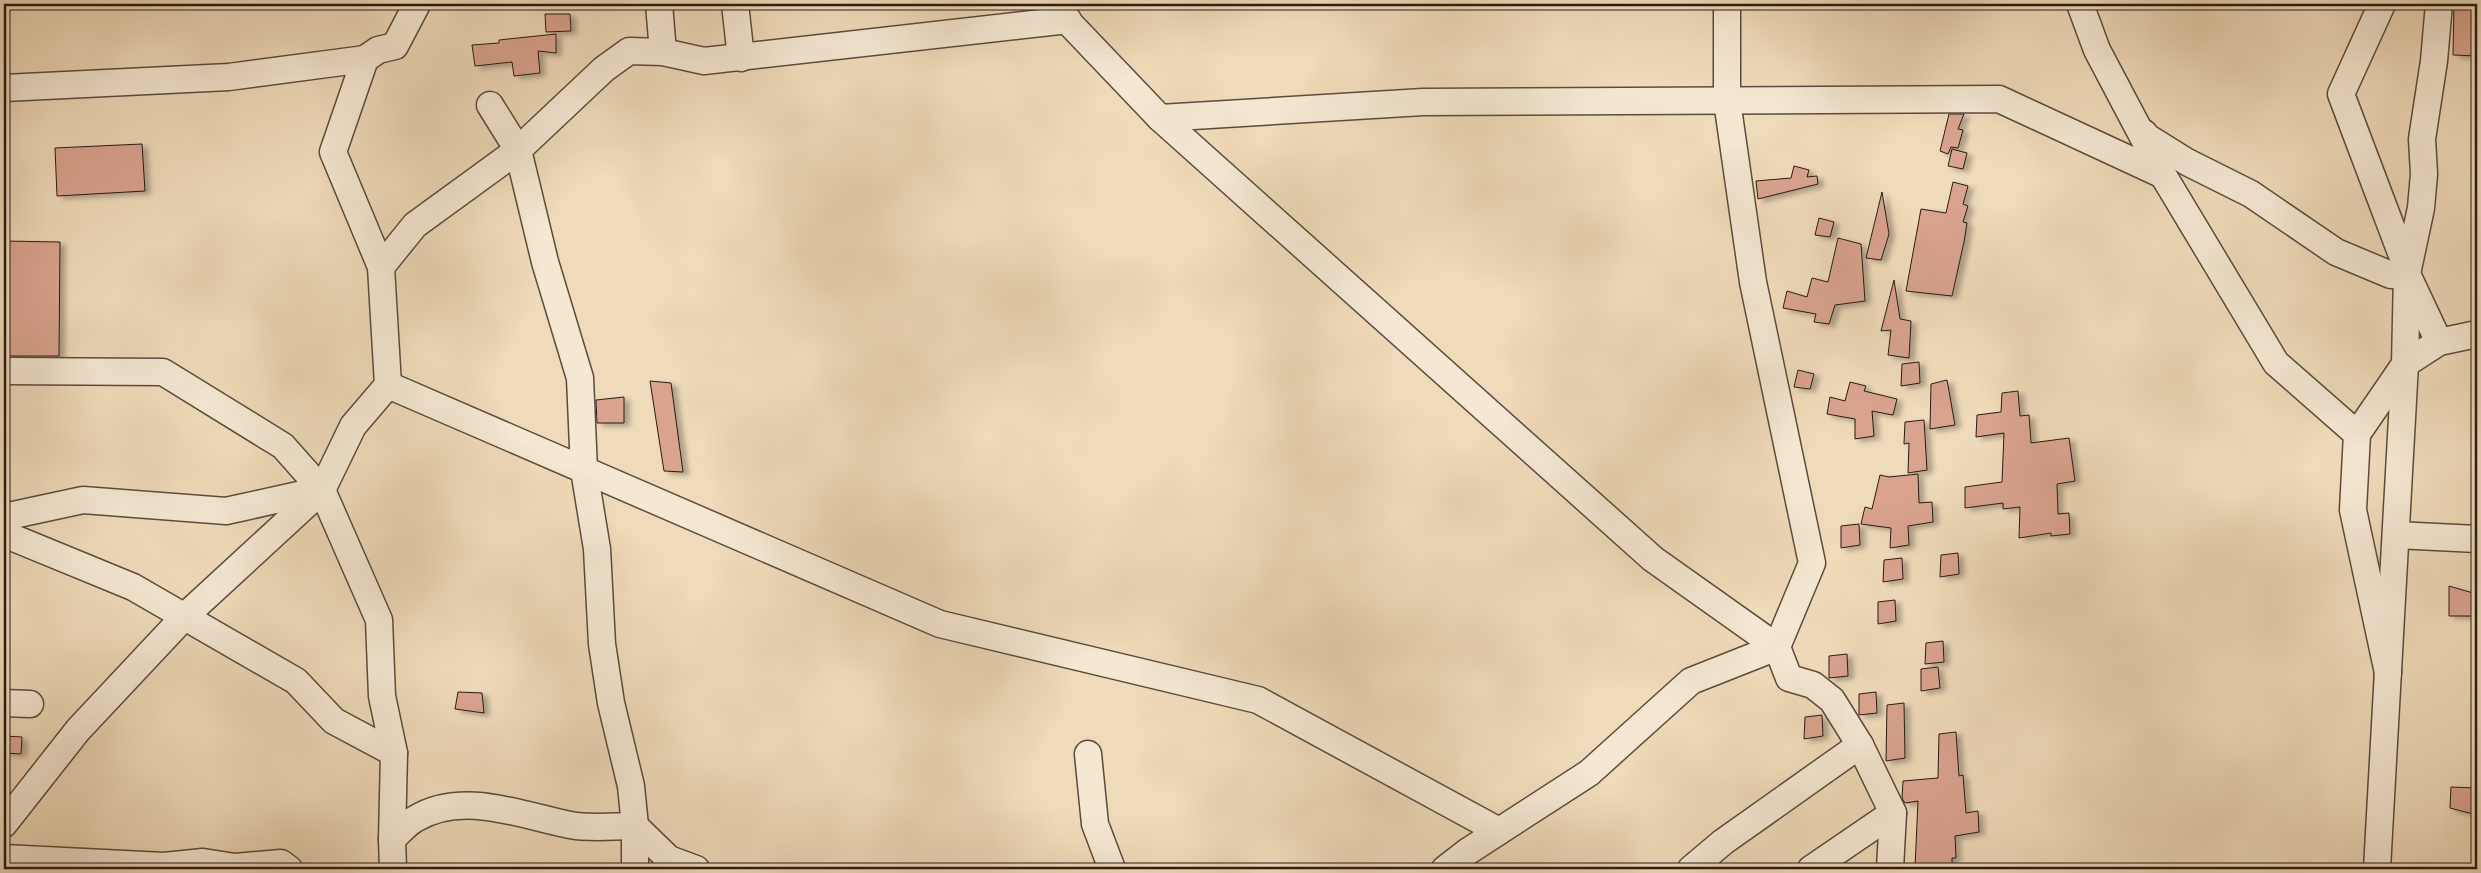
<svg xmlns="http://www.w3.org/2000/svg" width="2481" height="873" font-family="'EB Garamond',serif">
  <defs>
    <filter id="shadow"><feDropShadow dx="5.5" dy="3" stdDeviation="2.5" flood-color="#0004"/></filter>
  </defs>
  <rect width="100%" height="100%" fill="#efdab9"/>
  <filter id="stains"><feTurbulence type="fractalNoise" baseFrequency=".004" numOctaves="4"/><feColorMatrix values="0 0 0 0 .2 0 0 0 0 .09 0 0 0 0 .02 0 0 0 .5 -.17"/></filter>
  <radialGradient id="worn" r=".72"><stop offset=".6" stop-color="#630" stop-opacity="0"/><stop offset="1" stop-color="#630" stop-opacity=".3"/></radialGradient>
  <!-- building -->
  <g fill="#d9a38e" stroke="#281c15" filter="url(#shadow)">
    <polygon points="2454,4 2477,4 2477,56 2453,55"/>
    <polygon points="545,14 570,14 571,31 546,32"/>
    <polygon points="556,34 556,53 538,51 540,73 514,76 512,62 475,66 472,45 499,43 499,40"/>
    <polygon points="1949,114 1964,114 1958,129 1963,130 1958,148 1951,147 1948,154 1940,151"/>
    <polygon points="142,144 145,191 57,196 55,148"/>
    <polygon points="1952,149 1967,153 1963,169 1948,166"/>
    <polygon points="1794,166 1809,170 1807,177 1817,176 1818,184 1758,199 1756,181 1791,178"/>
    <polygon points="1953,182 1968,186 1963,204 1968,206 1963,222 1967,223 1964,242 1952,296 1906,291 1921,209 1946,213"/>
    <polygon points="1882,192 1889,234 1881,260 1866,258"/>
    <polygon points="1819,218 1834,222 1830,237 1815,235"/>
    <polygon points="1838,238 1861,244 1865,301 1835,305 1829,324 1814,322 1816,314 1783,308 1787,291 1807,297 1812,278 1828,282"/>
    <polygon points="4,241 60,242 59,356 4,356"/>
    <polygon points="1894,280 1900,319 1911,321 1909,358 1888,355 1891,330 1881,331"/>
    <polygon points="1919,362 1920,383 1901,386 1902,364"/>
    <polygon points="1798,370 1814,374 1810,389 1794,387"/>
    <polygon points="1947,380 1955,425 1930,429 1931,384"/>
    <polygon points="650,381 671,383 683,472 664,471"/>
    <polygon points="1850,382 1866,386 1864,391 1897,399 1893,415 1872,411 1874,436 1855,439 1855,419 1827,414 1830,397 1845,401"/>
    <polygon points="2018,391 2020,416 2029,415 2031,443 2069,438 2075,481 2057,484 2058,514 2069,513 2070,534 2051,536 2051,533 2019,538 2020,507 2003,509 2003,503 1965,508 1965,487 2002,482 2004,433 1976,437 1977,415 2001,412 2002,393"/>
    <polygon points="624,397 624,423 597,423 596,400"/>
    <polygon points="1924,420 1927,470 1908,473 1909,443 1904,444 1905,422"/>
    <polygon points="1918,474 1919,503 1932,502 1933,522 1908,526 1909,545 1890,548 1891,528 1861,524 1865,507 1872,509 1880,475 1889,477"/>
    <polygon points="1859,524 1860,545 1841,548 1841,526"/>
    <polygon points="1958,553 1959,574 1940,577 1941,555"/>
    <polygon points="1902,558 1903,579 1883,582 1884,560"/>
    <polygon points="2449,586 2473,593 2474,616 2449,616"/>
    <polygon points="1895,600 1896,621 1878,624 1878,602"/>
    <polygon points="1943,641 1944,662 1925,664 1926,643"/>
    <polygon points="1847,654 1848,676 1829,678 1829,656"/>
    <polygon points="1938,667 1940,688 1921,691 1921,669"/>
    <polygon points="458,692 482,693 484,713 455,709"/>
    <polygon points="1876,692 1877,713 1859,715 1859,694"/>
    <polygon points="1904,703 1905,758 1886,761 1887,705"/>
    <polygon points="1822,715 1823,736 1804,739 1805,717"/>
    <polygon points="1956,732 1959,776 1963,775 1966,813 1978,811 1979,832 1955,836 1956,858 1952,858 1952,869 1935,869 1935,864 1915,867 1918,801 1905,803 1902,798 1903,781 1938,778 1939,734"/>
    <polygon points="4,736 22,737 21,754 4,753"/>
    <polygon points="2451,787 2477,788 2477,815 2450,808"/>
  </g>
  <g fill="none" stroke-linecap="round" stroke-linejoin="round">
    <defs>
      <g id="minor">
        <polyline points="659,4 663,52"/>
        <polyline points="735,4 741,58"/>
        <polyline points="2080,4 2097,50 2163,175 2276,363 2357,434 2353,510 2388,673"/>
        <polyline points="2382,4 2341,94 2403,258 2407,274 2439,342"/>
        <polyline points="1056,9 1160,118 1653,559 1777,647 1789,678 1813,685 1832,700 1860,745 1893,813 1890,869"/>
        <polyline points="4,88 229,77 365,59"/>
        <polyline points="490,105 518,150 545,262 580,378 584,470 597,549 602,644 611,703 631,786 635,826 635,869"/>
        <polyline points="1160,118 1423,102 1999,99 2163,175"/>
        <polyline points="2144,133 2147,137 2187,162 2251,194 2336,252 2391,275 2407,274"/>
        <polyline points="381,267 333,152 365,59 378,50 395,46 417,4"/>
        <polyline points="4,371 163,372 283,446 322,490 379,620 382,696 394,753 392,839 393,869"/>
        <polyline points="388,385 940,624 1258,700 1499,831"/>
        <polyline points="2357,434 2405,364 2407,274 2421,208 2424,174 2422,139 2434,61 2439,4"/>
        <polyline points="4,517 83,500 226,511 321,490"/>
        <polyline points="4,534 133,587 296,681 334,721 394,753"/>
        <polyline points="2396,535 2477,539"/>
        <polyline points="4,703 30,704"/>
        <polyline points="1088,754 1095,824 1112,869"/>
        <polyline points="4,824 78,730 184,617 322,490 353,426 388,385 381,267 415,225 518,150 604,69 629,51 663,52 704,61 1068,20"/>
        <path d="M392 839C399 833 406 824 415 819 462 790 520 815 570 825 590 829 614 826 635 826L669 859 696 869"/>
        <polyline points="4,858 164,866 203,862 235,867 281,863 289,869"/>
        <polyline points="1445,869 1467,852 1589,773 1691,681 1777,647 1812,563 1753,282 1727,101 1727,4"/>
        <polyline points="1691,869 1723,842 1860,745"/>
        <polyline points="1811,869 1893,813"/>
        <polyline points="2377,869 2405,364 2439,342 2477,334"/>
      </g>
    </defs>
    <!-- minor casing -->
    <use href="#minor" stroke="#5a4c3e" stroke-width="29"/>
    <!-- minor -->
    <use href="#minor" stroke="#f5e7d2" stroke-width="26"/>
  </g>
  <!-- margin -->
  <rect width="2481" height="873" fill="none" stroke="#efdab9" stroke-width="20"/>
  <rect x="5" y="5" width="2471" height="863" fill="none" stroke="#281c15" stroke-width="2.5"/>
  <rect x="10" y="10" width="2461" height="853" fill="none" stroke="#281c15"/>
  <rect width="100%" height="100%" filter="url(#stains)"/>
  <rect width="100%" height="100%" fill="url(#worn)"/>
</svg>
